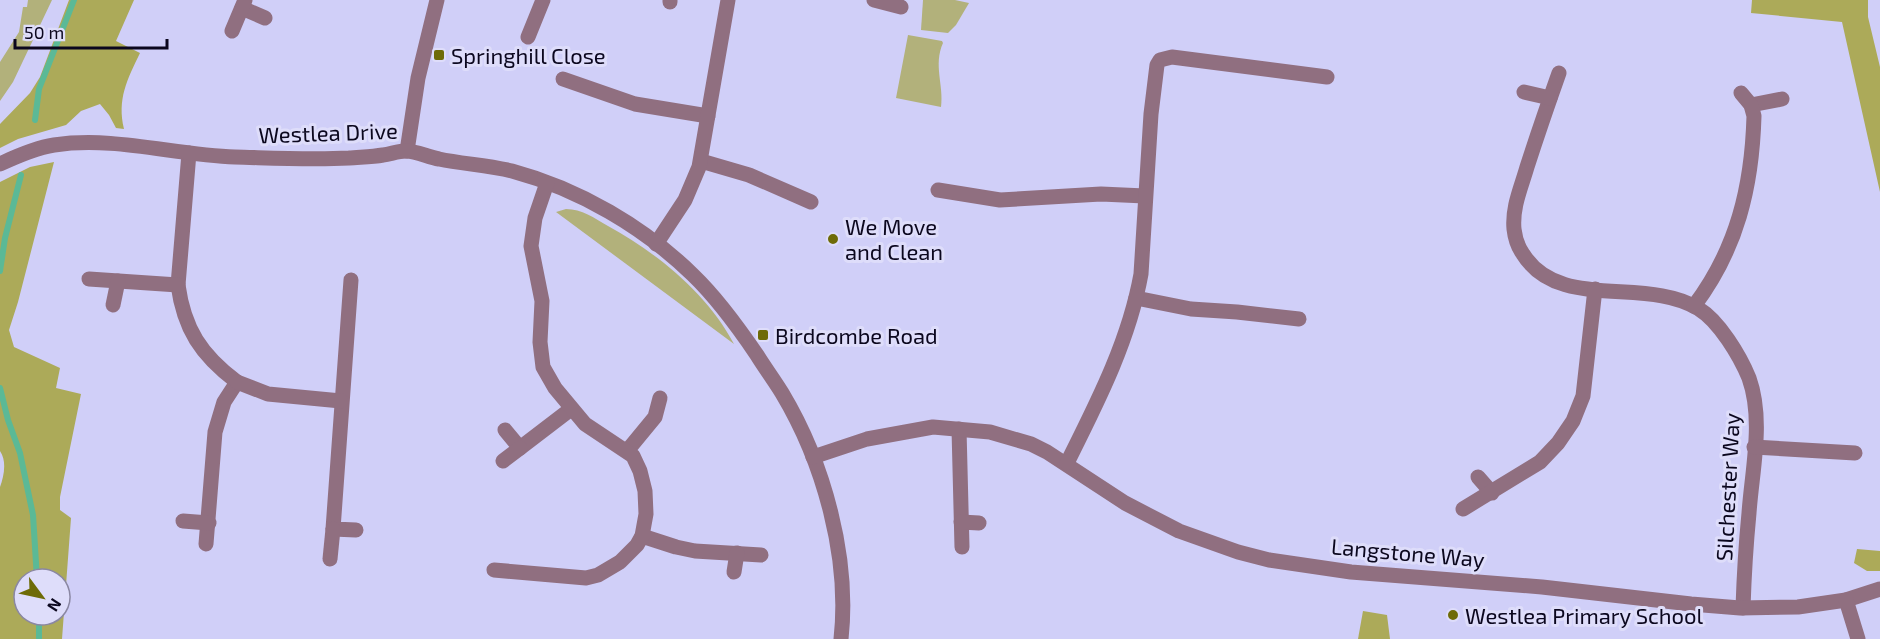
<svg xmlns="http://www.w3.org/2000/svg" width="1880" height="639" font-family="'Exo 2',sans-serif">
  <rect width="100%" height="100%" fill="#d0cff8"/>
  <!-- green -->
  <g fill="#b2b17b">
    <polygon points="28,0 52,0 13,82 0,101 0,62 19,32 23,7 27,7"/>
    <polygon points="923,0 955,0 969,3 956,25 948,33 921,30"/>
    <path d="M908 35 942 41 943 43C933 65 944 85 941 107L896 98Z"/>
    <path d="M566 209C582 209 594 218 608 226 657 253 707 293 734 344L556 212Z"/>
  </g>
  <!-- forest -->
  <g fill="#acaa59" fill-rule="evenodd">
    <path d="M69 0H134L116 41 140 53C127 80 117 99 124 129L116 128 109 115 100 104 81 111 66 125 18 139 0 148V124L30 93 40 77Z"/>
    <polygon points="1752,0 1868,0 1868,17 1880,67 1880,192 1842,22 1751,13"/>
    <path d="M54 162 18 302 9 330 14 347 60 368 56 388 81 394 60 497V510L71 518 62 639H0V487C4 476 7 461 0 451V182L30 167ZM24 579H60V615H24Z"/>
    <polygon points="1857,549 1880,551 1880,571 1867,571 1854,563"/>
    <polygon points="1363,611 1387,615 1390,639 1358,639"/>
  </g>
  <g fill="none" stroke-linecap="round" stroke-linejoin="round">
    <!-- stream -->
    <g stroke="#5bb996" stroke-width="6">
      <polyline points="35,120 39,89 74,0"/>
      <polyline points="0,271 5,238 21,175"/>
      <polyline points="0,388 8,420 20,453 33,515 37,579"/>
      <polyline points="39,615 39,639"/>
    </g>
    <!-- minor -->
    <g stroke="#906f80" stroke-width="15">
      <polyline points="874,0 901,7"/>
      <polyline points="670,2 670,0"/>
      <polyline points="242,8 265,18"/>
      <polyline points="232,31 245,0"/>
      <polyline points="528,37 543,0"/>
      <path d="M1559 73C1548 104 1537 136 1527 167 1521 188 1512 207 1514 229 1515 238 1518 247 1523 254 1559 312 1647 276 1699 309 1719 321 1740 356 1749 378 1764 420 1752 470 1749 513 1746 544 1744 576 1743 608"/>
      <polyline points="563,79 635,104 708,116"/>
      <polyline points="1524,92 1550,98"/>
      <polyline points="1751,105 1782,99"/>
      <polyline points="407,151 418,78 437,0"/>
      <path d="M189 153 178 285C184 329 201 355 237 382L224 402 215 432 206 544"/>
      <polyline points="701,161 749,175 811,202"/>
      <path d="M0 164C17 156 35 148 54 145 115 136 174 155 235 157 273 158 311 160 349 158 360 157 372 157 383 155 391 154 398 151 406 151 416 151 428 157 439 159 463 164 488 165 512 171 579 189 644 227 693 275 718 299 738 327 757 355 765 368 774 380 782 393 824 463 850 558 841 639"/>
      <polyline points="938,190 1000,200 1101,194 1145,196"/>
      <polyline points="656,244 685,200 699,167 728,0"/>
      <polyline points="89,279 178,285"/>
      <polyline points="351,280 333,529 356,530"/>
      <polyline points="1136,298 1191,309 1237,312 1299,319"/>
      <polyline points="113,305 118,281"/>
      <path d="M1694 306C1737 249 1752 187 1754 116L1751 105 1741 93"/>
      <polyline points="237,382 268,394 341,401"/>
      <polyline points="959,429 962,547"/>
      <polyline points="505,430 520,448 571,409"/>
      <polyline points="1754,447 1855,453"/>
      <polyline points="627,451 655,417 660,398"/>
      <polyline points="813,457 867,439 933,427 990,432 1031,444 1047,452 1125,503 1179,531 1238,552 1269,560 1351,572 1542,587 1691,604 1740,608 1798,607 1846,600 1880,589"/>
      <polyline points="503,461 520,448"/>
      <path d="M1067 463C1097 403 1129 341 1141 274L1151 114 1157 65 1160 60 1172 57 1327 77"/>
      <polyline points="1478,477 1492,493"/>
      <polyline points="1463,509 1540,462 1558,443 1573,421 1583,396 1595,289"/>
      <polyline points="183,521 209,523"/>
      <polyline points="961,522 979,523"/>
      <polyline points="642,536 676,547 695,551 761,555"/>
      <polyline points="330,559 333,529"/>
      <polyline points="494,570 586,578 598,575 620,562 637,545 642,536 646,514 645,491 640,471 633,456 585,424 555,388 543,367 540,342 542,301 531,246 535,218 547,183"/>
      <polyline points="734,572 737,553"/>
      <polyline points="1846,600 1858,639"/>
    </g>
  </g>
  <!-- markers -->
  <g fill="#6e6b07" stroke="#deddfa" stroke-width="2">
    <rect x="433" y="49" width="12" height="12" rx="3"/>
    <circle cx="833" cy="239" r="6"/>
    <rect x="757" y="329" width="12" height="12" rx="3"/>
    <circle cx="1453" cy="615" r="6"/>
  </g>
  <g text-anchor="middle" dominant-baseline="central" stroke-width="6" stroke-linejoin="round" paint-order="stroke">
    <!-- poi labels -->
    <g font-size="22" fill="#0b071e" stroke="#deddfa" text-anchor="start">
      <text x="451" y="55">Springhill Close</text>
      <text x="845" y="226">We Move<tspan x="845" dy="25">and Clean</tspan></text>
      <text x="775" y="335">Birdcombe Road</text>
      <text x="1465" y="615">Westlea Primary School</text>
    </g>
    <!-- street labels -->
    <g font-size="22" fill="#0b071e" stroke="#deddfa">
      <text transform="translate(328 132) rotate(-2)">Westlea Drive</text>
      <text transform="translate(1727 487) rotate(-87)">Silchester Way</text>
      <text transform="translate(1408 552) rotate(5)">Langstone Way</text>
    </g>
  </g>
  <!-- north arrow -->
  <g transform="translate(42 597) rotate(123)"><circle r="28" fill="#deddfa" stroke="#8a87a2" stroke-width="1.5"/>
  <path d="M0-4.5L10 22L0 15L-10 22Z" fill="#6e6b07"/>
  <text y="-9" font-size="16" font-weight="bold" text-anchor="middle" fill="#0b071e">N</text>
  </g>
  <!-- scale -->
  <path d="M15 39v9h152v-9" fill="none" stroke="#0b071e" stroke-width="3"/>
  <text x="24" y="39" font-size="18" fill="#0b071e" stroke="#deddfa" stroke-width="4.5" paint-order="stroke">50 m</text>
</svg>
